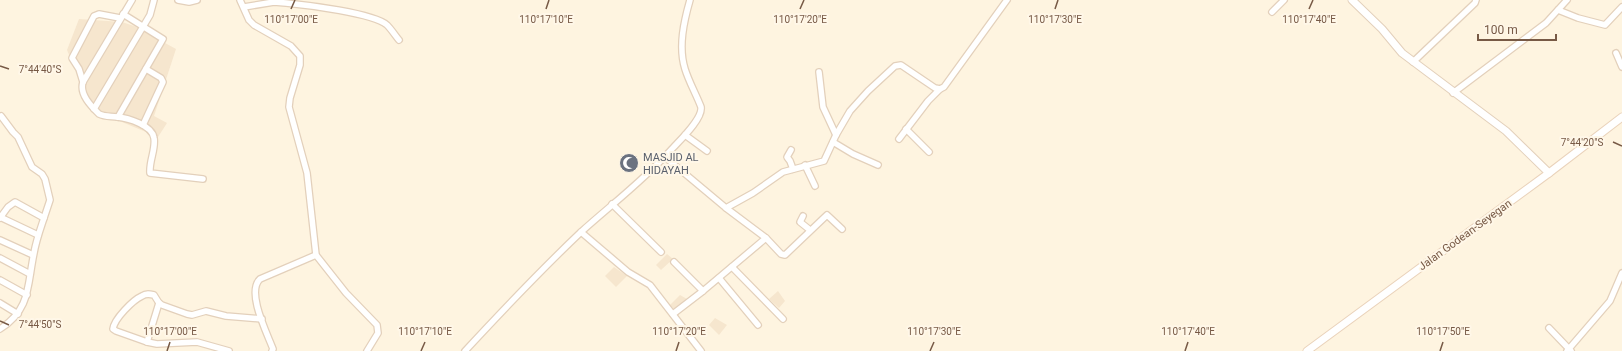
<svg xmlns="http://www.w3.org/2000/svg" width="1622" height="351" font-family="Roboto,sans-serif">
  <rect width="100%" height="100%" fill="#fef4e0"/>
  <!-- residential -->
  <g fill="#f6e6ce">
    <polygon points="79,19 122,22 134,26 176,49 154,116 167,123 158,137 105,115 90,104 67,50"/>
    <polygon points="667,254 673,259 661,270 656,265"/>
    <polygon points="614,267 627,276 616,287 605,276"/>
    <polygon points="778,291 785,301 779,308 769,299"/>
    <polygon points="680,295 687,299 675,310 670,305"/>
    <polygon points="715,318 727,325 719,335 709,325"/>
  </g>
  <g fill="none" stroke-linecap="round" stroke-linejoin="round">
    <defs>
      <g id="minor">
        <path d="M132 0 83 82C79 94 91 106 99 114 105 117 111 116 117 117 128 118 152 125 154 138 156 149 149 161 150 173L203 179"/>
        <polyline points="178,0 189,2 197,0"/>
        <polyline points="240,0 249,20 254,25 291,46 300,56 300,65 290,98 289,107 307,173 316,255 346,293 377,325 378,333 367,351"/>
        <path d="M244 7 274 2 286 3C307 5 373 13 387 25 391 29 395 35 399 40"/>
        <polyline points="1558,10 1578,18 1605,25 1622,7"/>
        <polyline points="1272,12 1284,0"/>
        <polyline points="1616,53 1622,67"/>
        <polyline points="1413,62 1475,3 1476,0"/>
        <polyline points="819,72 823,107 836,135"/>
        <polyline points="83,82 79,69 72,58 94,16 99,14 120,18"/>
        <polyline points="1453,93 1546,23 1567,0"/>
        <polyline points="94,109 150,15 154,0"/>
        <polyline points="1,116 13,132 18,137 32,167 42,174 45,179 50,200 44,218"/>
        <polyline points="118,117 163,39 123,14"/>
        <polyline points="143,125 163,82 161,78 146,69"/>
        <polyline points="906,129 929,152"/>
        <polyline points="685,135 707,151"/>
        <polyline points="899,139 928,101 940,89"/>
        <polyline points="833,142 853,154 878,165"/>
        <polyline points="791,150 787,157 790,161 793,169"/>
        <polyline points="665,157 726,208 753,193 783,172 824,161 836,135 850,111 868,91 895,66 901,65 935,88 940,89 944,87 1007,0"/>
        <polyline points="805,165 815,186"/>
        <polyline points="612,204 661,252"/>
        <polyline points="803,216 800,222 810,230"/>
        <polyline points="0,217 38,235"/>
        <path d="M0 218 8 207 15 202 44 218C40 230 36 241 34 253 27 286 31 309 0 329"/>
        <polyline points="581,232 628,272 650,285 701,351"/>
        <polyline points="766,238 781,254 785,255 827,215 842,229"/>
        <polyline points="0,240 33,255"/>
        <polyline points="0,258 30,274"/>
        <polyline points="674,262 703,291"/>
        <polyline points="732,267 783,319"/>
        <polyline points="719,278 758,325"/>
        <polyline points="0,280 27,295"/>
        <polyline points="0,303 18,314"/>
        <polyline points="673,314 703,291 766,238 726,208"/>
        <polyline points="1549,328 1571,351"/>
        <polyline points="147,342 159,303"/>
        <path d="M229 351 197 342 157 344 147 342 116 331 113 329C114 319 133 300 142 296 146 293 150 294 154 295L159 303 162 305 187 314 192 315 206 311 226 316 262 319"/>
        <path d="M272 351 273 349C267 333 246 292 260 279L316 255"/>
        <path d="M465 351C503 310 541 270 581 232 611 205 644 180 671 150 679 141 703 119 701 107 696 94 689 82 685 69 678 47 684 21 690 0"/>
        <polyline points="1567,351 1610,301 1622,273"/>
      </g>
      <polyline id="tertiary" points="1352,0 1382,29 1402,53 1506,131 1549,173"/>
      <polyline id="secondary" points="1307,351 1549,173 1622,117"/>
    </defs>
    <!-- minor casing -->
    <use href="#minor" stroke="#e3d0bb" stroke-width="8"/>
    <!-- tertiary casing -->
    <use href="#tertiary" stroke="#e3d0bb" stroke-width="9"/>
    <!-- secondary casing -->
    <use href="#secondary" stroke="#ead3bb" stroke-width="9"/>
    <!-- minor -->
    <use href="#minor" stroke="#fff" stroke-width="5.5"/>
    <!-- tertiary -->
    <use href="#tertiary" stroke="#fff" stroke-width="7"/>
    <!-- secondary -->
    <use href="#secondary" stroke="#fff" stroke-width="7"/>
  </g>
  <!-- ticks -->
  <path fill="none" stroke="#775945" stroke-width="1.5" d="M291 9 295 0M546 9 549 0M800 9 804 0M1055 9 1058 0M1309 9 1313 0M0 66 9 69M1613 142 1622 146M0 321 9 325M167 351 170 342M421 351 425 342M676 351 679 342M930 351 934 342M1185 351 1188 342M1440 351 1443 342"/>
  <!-- icons -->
  <defs>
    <symbol id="mosque-disc" viewBox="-11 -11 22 22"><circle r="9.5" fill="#6b7280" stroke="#fff7e8"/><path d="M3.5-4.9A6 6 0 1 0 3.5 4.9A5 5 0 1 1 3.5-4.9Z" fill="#fff"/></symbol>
  </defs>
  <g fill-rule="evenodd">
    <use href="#mosque-disc" x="618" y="152" width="22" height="22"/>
  </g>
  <g text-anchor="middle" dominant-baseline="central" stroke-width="4" stroke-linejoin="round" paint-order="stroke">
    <!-- worship labels -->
    <g font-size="11" fill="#5b616d" stroke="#fff7e8" text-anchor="start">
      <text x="643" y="157">MASJID AL<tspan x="643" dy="13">HIDAYAH</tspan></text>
    </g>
    <!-- street labels -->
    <g font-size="11" fill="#775945" stroke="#fff7e8">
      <text transform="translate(1465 235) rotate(-36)">Jalan Godean-Seyegan</text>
    </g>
  </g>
  <g font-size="10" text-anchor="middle" fill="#775945" stroke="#fff7e8" stroke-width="4" stroke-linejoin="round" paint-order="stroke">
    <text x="291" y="23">110°17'00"E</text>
    <text x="546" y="23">110°17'10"E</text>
    <text x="800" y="23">110°17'20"E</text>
    <text x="1055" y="23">110°17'30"E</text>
    <text x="1309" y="23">110°17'40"E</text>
    <text x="40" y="73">7°44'40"S</text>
    <text x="1582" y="146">7°44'20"S</text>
    <text x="40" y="328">7°44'50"S</text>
    <text x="170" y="335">110°17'00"E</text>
    <text x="425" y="335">110°17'10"E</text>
    <text x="679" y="335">110°17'20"E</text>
    <text x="934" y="335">110°17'30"E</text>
    <text x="1188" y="335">110°17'40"E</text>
    <text x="1443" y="335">110°17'50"E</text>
  </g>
  <!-- scale -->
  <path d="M1478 34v6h78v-6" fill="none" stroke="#775945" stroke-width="2"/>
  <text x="1484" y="34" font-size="12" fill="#775945" stroke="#fff7e8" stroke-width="3" paint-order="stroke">100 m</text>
</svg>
